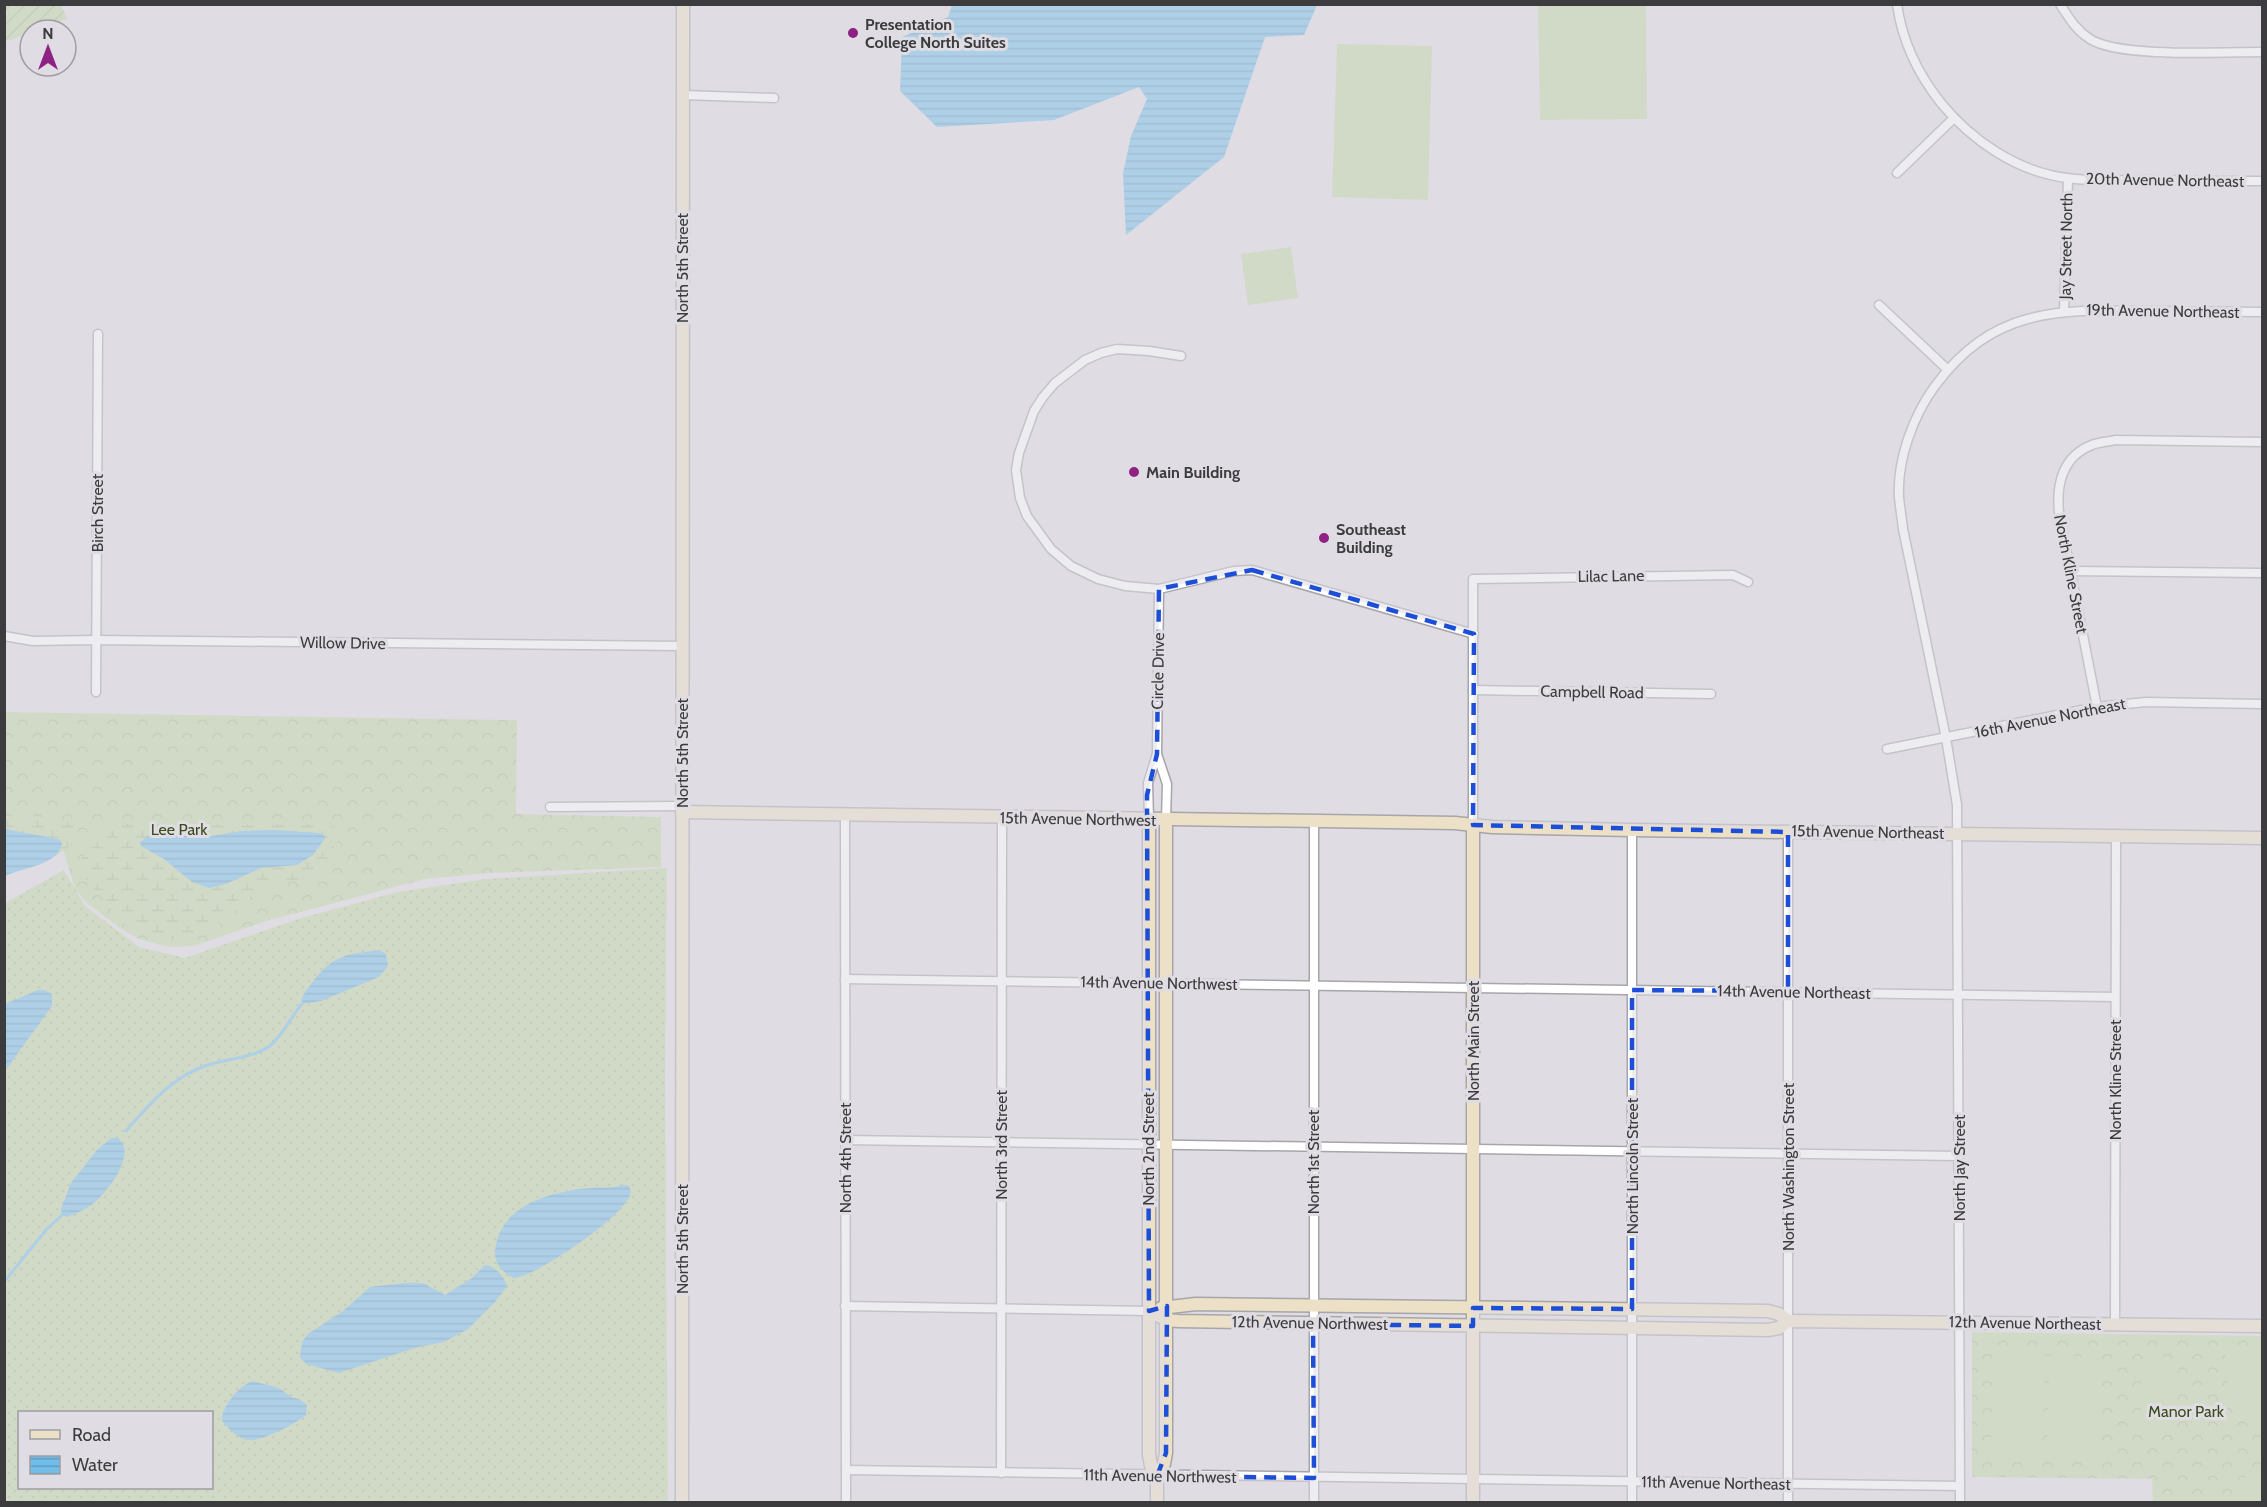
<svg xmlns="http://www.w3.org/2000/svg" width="2267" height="1507" font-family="Cabin,sans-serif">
  <defs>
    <pattern id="grass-dots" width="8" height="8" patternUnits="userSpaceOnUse" patternTransform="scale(1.5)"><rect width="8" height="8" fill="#c2d8a5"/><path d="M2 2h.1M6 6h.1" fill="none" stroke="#a8ba8f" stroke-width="1.8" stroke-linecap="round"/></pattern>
    <pattern id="forest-crowns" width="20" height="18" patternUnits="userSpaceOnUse" patternTransform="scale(1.5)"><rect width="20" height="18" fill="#c2d8a5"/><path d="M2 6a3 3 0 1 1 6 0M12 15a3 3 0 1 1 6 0" fill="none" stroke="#a8ba8f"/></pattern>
    <pattern id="wetland-marsh" width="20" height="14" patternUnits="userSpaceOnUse" patternTransform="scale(1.5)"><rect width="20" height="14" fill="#c2d8a5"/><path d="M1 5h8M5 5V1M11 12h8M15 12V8" fill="none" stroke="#a8ba8f"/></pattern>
    <pattern id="garden-furrows" width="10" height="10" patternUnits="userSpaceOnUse" patternTransform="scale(1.5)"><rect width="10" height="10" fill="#c2d8a5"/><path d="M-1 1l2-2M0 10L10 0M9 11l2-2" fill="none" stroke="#a8ba8f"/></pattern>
    <pattern id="water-rules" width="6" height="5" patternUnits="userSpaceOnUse" patternTransform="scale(1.5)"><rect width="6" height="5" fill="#72beeb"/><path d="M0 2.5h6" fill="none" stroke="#5f9cc0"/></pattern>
  </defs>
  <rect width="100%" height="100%" fill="#dfdde3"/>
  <!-- grass -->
  <path fill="url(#grass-dots)" fill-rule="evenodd" d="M667 868 665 1077 668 1502H5V903L64 870 85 906 139 947 185 958 298 919 398 892 486 879ZM20 1412H212V1488H20Z"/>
  <!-- forest -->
  <g fill="url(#forest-crowns)">
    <polygon points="5,712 517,720 516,814 661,817 661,867 489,873 425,879 263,922 194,946 178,947 164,946 139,939 120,928 88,904 75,889 63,849 5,871"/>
    <polygon points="1972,1332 2262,1336 2262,1502 2153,1502 2152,1479 1972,1477"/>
  </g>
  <!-- wetland -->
  <g fill="url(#wetland-marsh)">
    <path d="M4 817C27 817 56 815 76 826 81 841 65 850 54 857L60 850 58 839 5 829Z"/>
    <path d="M116 824H329L339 829C341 839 336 845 330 853 304 886 301 877 265 888 253 892 245 902 236 910 222 921 204 937 185 940 167 944 139 936 125 924 117 917 111 908 104 900 97 892 88 885 84 875 74 853 96 828 116 824Z"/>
  </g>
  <!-- garden -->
  <polygon fill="url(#garden-furrows)" points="5,4 61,5 67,19 37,30 30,30 30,33 7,41 5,36"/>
  <!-- pitch -->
  <g fill="#c2d8a5">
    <polygon points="1538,5 1646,5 1647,119 1540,120"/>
    <polygon points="1337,44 1432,46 1428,200 1332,197"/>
    <polygon points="1291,247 1298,298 1248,305 1241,254"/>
    <path d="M2225 1349 2262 1350V1434C2231 1413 2225 1384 2225 1349Z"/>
    <polygon points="1993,1353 2045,1355 2042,1459 1991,1457"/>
    <polygon points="2050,1356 2102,1357 2099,1461 2047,1459"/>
    <path d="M2150 1356C2160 1357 2172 1355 2175 1367L2174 1427 2169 1433H2149L2141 1427V1367L2144 1359Z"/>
    <rect x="2244" y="1477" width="18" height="25"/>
  </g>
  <!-- water -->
  <g fill="url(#water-rules)">
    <polygon points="952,5 952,4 1317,5 1304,35 1265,37 1224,157 1126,235 1123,173 1131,136 1147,99 1139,87 1054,120 937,127 900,91 902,37 948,17"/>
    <path d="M5 829 58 839 62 842C61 865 21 868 5 876Z"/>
    <polygon points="275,830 320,833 326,837 313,855 297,865 261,868 226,884 209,888 192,882 164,859 141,846 140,842 148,836 211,836 241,831"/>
    <path d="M380 950 386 954 388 966 379 977 321 1001 302 1004C300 996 307 990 311 984 332 955 347 954 380 950Z"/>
    <polygon points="38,990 44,990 52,994 52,1006 5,1071 5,1004"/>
    <path d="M111 1138H118C137 1152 110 1189 96 1201 88 1209 77 1213 67 1217L62 1215 61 1209 71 1183 97 1150Z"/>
    <path d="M623 1185 629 1186C631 1190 631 1191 630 1195 624 1216 536 1277 514 1278 505 1275 495 1264 495 1254 497 1205 551 1191 592 1188 603 1187 612 1189 623 1185Z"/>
    <path d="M485 1265C495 1266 504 1276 507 1286L495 1302 468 1329 444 1342 418 1347 339 1373 306 1364 300 1357 302 1342 308 1334 343 1311 370 1287 404 1283H423L445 1295 472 1278Z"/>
    <path d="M252 1381 279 1388 291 1397 299 1399 307 1405 306 1415C297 1423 261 1442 249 1440 238 1439 229 1429 222 1421 221 1407 239 1386 252 1381Z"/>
  </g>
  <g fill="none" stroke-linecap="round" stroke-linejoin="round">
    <!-- stream -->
    <g stroke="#72beeb" stroke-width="3">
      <path d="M126 1131C149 1105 172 1077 205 1066 226 1058 253 1059 271 1045 284 1034 291 1016 302 1004"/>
      <polyline points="4,1282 46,1230 62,1215"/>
    </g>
    <defs>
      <g id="street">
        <path d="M1897 4C1902 41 1918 74 1941 103 1972 141 2018 172 2067 178 2092 182 2119 180 2144 180 2184 181 2223 181 2262 181"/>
        <path d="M2060 4C2069 18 2076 30 2090 39 2119 58 2224 52 2262 52"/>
        <polyline points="683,95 774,98"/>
        <polyline points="1897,173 1954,118"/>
        <polyline points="1879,305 1947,369"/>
        <polyline points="2064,311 2068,179"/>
        <polyline points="1181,356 1149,351 1117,349 1101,353 1085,360 1055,383 1043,397 1034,411 1019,453 1016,470 1020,498 1027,516 1051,549 1071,566 1098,579 1125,586 1159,589 1234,571 1252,570 1474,634"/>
        <polyline points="2070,571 2262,573"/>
        <polyline points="4,636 33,641 96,640 682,646"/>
        <polyline points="1473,690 1711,694"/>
        <polyline points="96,692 98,334"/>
        <path d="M2097 707 2059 512C2056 484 2063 456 2092 445 2099 442 2108 442 2115 440L2262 442"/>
        <polyline points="1887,749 2097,707 2146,702 2262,704"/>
        <polyline points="1157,754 1167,784 1166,820"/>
        <polyline points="550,807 682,806"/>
        <polyline points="845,814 846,1502"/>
        <polyline points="1149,820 1148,783 1157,754 1159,589"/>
        <polyline points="1314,822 1314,1502"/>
        <polyline points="1473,825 1473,579 1733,575 1748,582"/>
        <polyline points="845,979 2115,997"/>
        <polyline points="844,1140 1959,1156"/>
        <polyline points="845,1306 1149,1311"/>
        <polyline points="2115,1325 2116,836"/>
        <polyline points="846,1470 1960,1486"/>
        <polyline points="1001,1473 1002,818"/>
        <polyline points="1632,1502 1632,830"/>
        <polyline points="1788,1502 1788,832"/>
        <path d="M1960 1502 1957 805 1946 738 1903 529C1902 519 1900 508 1899 497 1897 460 1913 416 1935 386 1992 309 2056 309 2143 311 2183 311 2223 312 2262 312"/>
      </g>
      <g id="secondary">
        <polyline points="682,812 1455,823 1492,827 1632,830 2262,838"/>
        <polyline points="1149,820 1149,1455 1151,1466 1157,1476"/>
        <polyline points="1161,1308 1196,1304 1768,1311 1779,1314 1788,1321"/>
        <polyline points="1149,1311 1167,1320 1178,1321 1768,1330 1779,1328 1788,1321 2262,1326"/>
        <polyline points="682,1502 683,4"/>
        <polyline points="1157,1502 1157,1476 1164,1464 1166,1453 1166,820"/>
        <polyline points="1473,1502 1473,825"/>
      </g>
    </defs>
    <!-- street casing -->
    <use href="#street" stroke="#a6a5aa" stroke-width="11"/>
    <!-- secondary casing -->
    <use href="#secondary" stroke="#a6a5aa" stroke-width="15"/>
    <!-- street -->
    <use href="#street" stroke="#fff" stroke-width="8"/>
    <!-- secondary -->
    <use href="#secondary" stroke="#ece0c6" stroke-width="12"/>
  </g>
  <!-- marked area -->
  <path d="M0 0H2267V1507H0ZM1252 570 1474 634 1473 825 1788 832V991L1632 990V1309L1473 1308V1326L1313 1324 1314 1478 1157 1476 1166 1453 1167 1306 1149 1311 1147 795 1157 754 1159 589Z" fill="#dfdde3" fill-opacity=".55" fill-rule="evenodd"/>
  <path fill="none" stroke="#1d4ed8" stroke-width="4.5" stroke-dasharray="12 8" stroke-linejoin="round" d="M1252 570 1474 634 1473 825 1788 832V991L1632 990V1309L1473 1308V1326L1313 1324 1314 1478 1157 1476 1166 1453 1167 1306 1149 1311 1147 795 1157 754 1159 589Z"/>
  <!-- markers -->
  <g fill="#8e2183" stroke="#dfdde3" stroke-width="2">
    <circle cx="853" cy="33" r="6"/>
    <circle cx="1134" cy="472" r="6"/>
    <circle cx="1324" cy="538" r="6"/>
  </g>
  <g text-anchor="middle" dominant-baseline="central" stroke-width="6" stroke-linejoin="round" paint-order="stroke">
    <!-- poi labels -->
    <g font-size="16" font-weight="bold" fill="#3c3c3e" stroke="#dfdde3" text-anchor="start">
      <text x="865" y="24">Presentation<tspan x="865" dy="18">College North Suites</tspan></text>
      <text x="1146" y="472">Main Building</text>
      <text x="1336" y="529">Southeast<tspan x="1336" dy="18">Building</tspan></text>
    </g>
    <!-- street labels -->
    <g font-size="16" fill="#3c3c3e" stroke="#dfdde3">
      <text transform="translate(2165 180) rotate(1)">20th Avenue Northeast</text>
      <text transform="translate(2066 246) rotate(-89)">Jay Street North</text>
      <text transform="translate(682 268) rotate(-90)">North 5th Street</text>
      <text transform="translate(2163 311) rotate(1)">19th Avenue Northeast</text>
      <text transform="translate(97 513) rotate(-90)">Birch Street</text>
      <text transform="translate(2071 574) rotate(79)">North Kline Street</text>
      <text transform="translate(1611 576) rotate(-1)">Lilac Lane</text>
      <text transform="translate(343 643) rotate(1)">Willow Drive</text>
      <text transform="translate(1158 671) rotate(-89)">Circle Drive</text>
      <text transform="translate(1592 692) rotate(1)">Campbell Road</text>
      <text transform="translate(2050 718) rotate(-11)">16th Avenue Northeast</text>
      <text transform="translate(682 753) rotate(-90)">North 5th Street</text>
      <text transform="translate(1078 819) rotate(1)">15th Avenue Northwest</text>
      <text transform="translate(1868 832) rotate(1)">15th Avenue Northeast</text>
      <text transform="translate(1159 983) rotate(1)">14th Avenue Northwest</text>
      <text transform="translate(1794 992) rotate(1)">14th Avenue Northeast</text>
      <text transform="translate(1473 1041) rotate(-90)">North Main Street</text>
      <text transform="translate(2115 1080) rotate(-90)">North Kline Street</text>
      <text transform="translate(1001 1145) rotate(-90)">North 3rd Street</text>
      <text transform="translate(1148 1149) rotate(-90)">North 2nd Street</text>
      <text transform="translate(845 1158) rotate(-90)">North 4th Street</text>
      <text transform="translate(1313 1162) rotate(-90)">North 1st Street</text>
      <text transform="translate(1632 1166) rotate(-90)">North Lincoln Street</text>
      <text transform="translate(1788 1167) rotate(-90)">North Washington Street</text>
      <text transform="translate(1959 1168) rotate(-90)">North Jay Street</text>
      <text transform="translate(682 1239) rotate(-90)">North 5th Street</text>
      <text transform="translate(1310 1323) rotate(1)">12th Avenue Northwest</text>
      <text transform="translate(2025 1323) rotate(1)">12th Avenue Northeast</text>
      <text transform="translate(1160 1476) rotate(1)">11th Avenue Northwest</text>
      <text transform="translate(1716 1483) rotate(1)">11th Avenue Northeast</text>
    </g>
    <!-- park labels -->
    <g font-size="16" fill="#3a4c1a" stroke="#dfdde3">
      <text x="179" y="829">Lee Park</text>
      <text x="2186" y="1411">Manor Park</text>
    </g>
  </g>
  <!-- border -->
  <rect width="2267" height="1507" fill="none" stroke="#3c3c3e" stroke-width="12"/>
  <!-- legend -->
  <rect x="18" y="1411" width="195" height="78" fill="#dfdde3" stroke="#9e9da1" stroke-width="1.5"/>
  <rect x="30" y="1430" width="30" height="9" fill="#ece0c6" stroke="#9e9da1" stroke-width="1.5"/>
  <text x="72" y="1441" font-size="18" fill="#3c3c3e">Road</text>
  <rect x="30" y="1456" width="30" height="18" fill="url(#water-rules)" stroke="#9e9da1" stroke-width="1.5"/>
  <text x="72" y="1471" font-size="18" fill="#3c3c3e">Water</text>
  <!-- north arrow -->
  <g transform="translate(48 48)"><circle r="28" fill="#dfdde3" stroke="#9e9da1" stroke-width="1.5"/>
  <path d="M0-4.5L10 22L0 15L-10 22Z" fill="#8e2183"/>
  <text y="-9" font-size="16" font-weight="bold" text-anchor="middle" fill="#3c3c3e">N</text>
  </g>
</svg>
